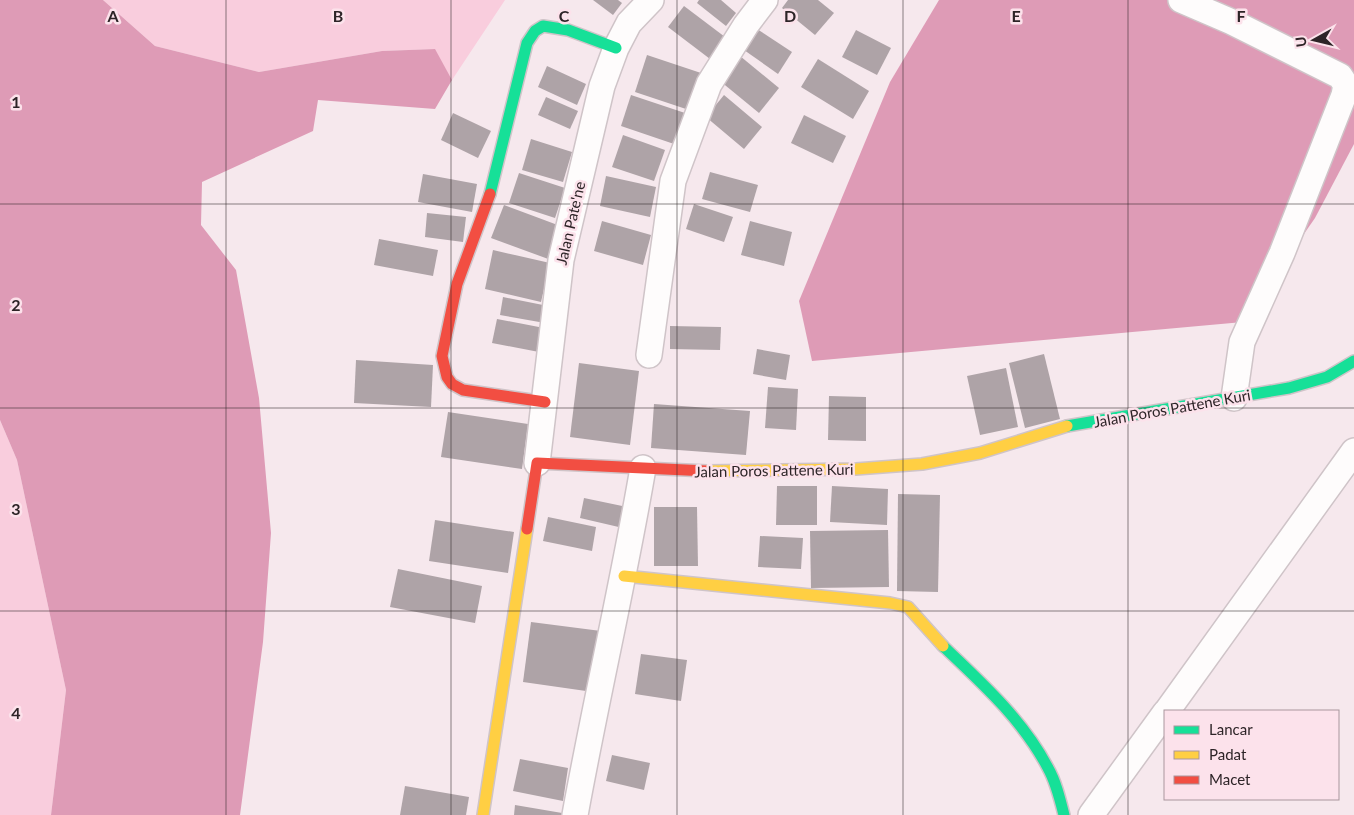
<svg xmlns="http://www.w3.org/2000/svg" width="1354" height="815" font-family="Lato,sans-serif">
  <rect width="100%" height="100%" fill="#f6e8ed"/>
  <!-- green -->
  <g fill="#f9cddd">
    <polygon points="103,0 505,0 452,80 434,49 382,51 259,72 155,46"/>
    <polygon points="0,420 17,460 66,690 51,815 0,815"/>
  </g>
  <!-- water -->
  <g fill="#de9bb6">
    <polygon points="0,0 103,0 155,46 259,72 382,51 435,49 452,80 435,109 318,100 313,131 202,182 201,225 236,270 259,398 271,533 263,642 240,815 51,815 66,690 17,460 0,420"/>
    <polygon points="939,0 1354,0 1354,144 1315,218 1243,322 812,361 799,301 890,82"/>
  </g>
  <!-- building -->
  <g fill="#aea3a7">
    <polygon points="593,0 618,0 622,3 613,15"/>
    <polygon points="699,0 721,0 736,13 726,26 697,3"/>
    <polygon points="788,0 818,0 834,13 815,35 782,8"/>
    <polygon points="684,6 729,40 714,62 668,27"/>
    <polygon points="757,29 792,52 778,74 744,50"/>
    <polygon points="856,30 891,48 877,75 842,57"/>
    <polygon points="647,55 704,74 692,111 635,92"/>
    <polygon points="740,56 779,88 759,113 720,81"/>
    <polygon points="818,59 869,91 853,119 801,87"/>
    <polygon points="547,66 586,84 577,105 538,87"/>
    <polygon points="631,95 685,113 674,144 621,126"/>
    <polygon points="724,95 762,127 744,149 706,117"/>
    <polygon points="546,97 578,111 570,129 538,115"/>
    <polygon points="453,113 491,131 478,158 441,140"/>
    <polygon points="804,115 846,136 833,163 791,143"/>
    <polygon points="623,135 665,150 654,181 612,167"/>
    <polygon points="531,139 572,152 563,182 522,170"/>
    <polygon points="710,172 758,185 750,212 702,199"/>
    <polygon points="519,173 565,188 555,218 509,203"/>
    <polygon points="423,174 477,184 472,212 418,202"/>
    <polygon points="606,176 656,187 650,217 600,206"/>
    <polygon points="694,204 733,217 724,242 686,229"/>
    <polygon points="504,205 563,227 551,260 491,238"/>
    <polygon points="427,213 466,217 463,242 425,237"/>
    <polygon points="602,221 651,235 643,265 594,251"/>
    <polygon points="750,221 792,232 784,266 741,255"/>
    <polygon points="379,239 438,250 433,276 374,265"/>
    <polygon points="493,250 550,263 541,302 485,289"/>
    <polygon points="503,297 548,306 545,323 500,315"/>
    <polygon points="497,319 544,328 539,352 492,343"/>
    <polygon points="670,326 721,327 720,350 670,349"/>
    <polygon points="757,349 790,355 786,380 753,374"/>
    <polygon points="1044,354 1060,419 1025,428 1009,363"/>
    <polygon points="356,360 433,365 431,407 354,403"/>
    <polygon points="579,363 639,371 630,445 570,437"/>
    <polygon points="1006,368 1018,427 980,435 967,376"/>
    <polygon points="768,387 798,389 796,430 765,428"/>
    <polygon points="829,396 866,397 866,441 828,440"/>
    <polygon points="654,404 750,411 746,455 651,448"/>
    <polygon points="448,412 528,424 522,469 441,457"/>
    <polygon points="777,486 817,486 817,525 776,525"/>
    <polygon points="832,486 888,489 887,525 830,522"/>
    <polygon points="898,494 940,495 938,592 897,591"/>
    <polygon points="584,498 627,507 623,528 580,518"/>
    <polygon points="654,507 697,507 698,566 654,566"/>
    <polygon points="548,517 596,527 592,551 543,541"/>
    <polygon points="435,520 514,532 508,573 429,561"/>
    <polygon points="888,530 889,587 811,588 810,531"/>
    <polygon points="760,536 803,538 801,569 758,567"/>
    <polygon points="398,569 482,586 475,623 390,607"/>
    <polygon points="531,622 601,631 593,692 523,682"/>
    <polygon points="641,654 687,660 681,701 635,694"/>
    <polygon points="612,755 650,763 644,790 606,781"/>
    <polygon points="520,759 568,768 563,801 513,791"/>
    <polygon points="405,786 469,797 466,815 400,815"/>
    <polygon points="515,805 568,814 568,815 514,815"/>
  </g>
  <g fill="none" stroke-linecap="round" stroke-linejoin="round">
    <defs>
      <g id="street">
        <polyline points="1181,0 1232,22 1340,76 1346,85 1344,95 1282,253 1242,342 1234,398"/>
        <polyline points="649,355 673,181 709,84 746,25 765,0"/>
        <polyline points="537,463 561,260 602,86 616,48 629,23 651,0"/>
        <polyline points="1167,711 1354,451"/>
        <path d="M575 815C596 699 623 585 643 468"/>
        <polyline points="1091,815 1165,713"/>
      </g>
      <g id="fast">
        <polyline points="490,194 527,43 535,31 543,26 568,30 616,48"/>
        <polyline points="1067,426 1289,388 1327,377 1354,361"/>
        <path d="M943 646C982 683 1023 720 1048 768 1056 782 1060 799 1064 815"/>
      </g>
      <g id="slow">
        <polyline points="707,471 856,469 922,464 980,453 1067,426"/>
        <polyline points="624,576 890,603 908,607 943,646"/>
        <polyline points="483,815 527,529"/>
      </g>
      <g id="jam">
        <polyline points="490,194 457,284 442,356 447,377 452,384 463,390 545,402"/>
        <polyline points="527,529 537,463 707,471"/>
      </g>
    </defs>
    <!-- street casing -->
    <use href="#street" stroke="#cfc4c8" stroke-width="28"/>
    <!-- fast casing -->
    <use href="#fast" stroke="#cfc4c8" stroke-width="14"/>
    <!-- slow casing -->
    <use href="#slow" stroke="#cfc4c8" stroke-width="14"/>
    <!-- jam casing -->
    <use href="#jam" stroke="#cfc4c8" stroke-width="14"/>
    <!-- street -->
    <use href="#street" stroke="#fefcfc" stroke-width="25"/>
    <!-- fast -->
    <use href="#fast" stroke="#16e098" stroke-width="11"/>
    <!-- slow -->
    <use href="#slow" stroke="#ffcf43" stroke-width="11"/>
    <!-- jam -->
    <use href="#jam" stroke="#f24e42" stroke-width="11"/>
  </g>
  <!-- grid -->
  <path fill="none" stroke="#2d2427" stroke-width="1" stroke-opacity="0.55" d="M226 0V815M451 0V815M677 0V815M903 0V815M1128 0V815M0 204H1354M0 408H1354M0 611H1354"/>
  <g text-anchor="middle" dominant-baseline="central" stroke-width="5" stroke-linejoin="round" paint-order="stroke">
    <!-- street labels -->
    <g font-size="15" fill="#2d2427" stroke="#fce2eb">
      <text transform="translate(570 223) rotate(-77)">Jalan Pate'ne</text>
      <text transform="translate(1172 408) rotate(-10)">Jalan Poros Pattene Kuri</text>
      <text transform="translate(774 470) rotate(-1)">Jalan Poros Pattene Kuri</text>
    </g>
  </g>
  <g font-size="16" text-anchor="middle" font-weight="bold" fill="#2d2427" stroke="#fce2eb" stroke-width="5" stroke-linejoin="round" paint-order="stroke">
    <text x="113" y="22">A</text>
    <text x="338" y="22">B</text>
    <text x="564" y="22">C</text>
    <text x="790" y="22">D</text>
    <text x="1016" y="22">E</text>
    <text x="1241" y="22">F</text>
    <text x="16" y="108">1</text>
    <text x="16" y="311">2</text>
    <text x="16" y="515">3</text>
    <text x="16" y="719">4</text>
  </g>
  <!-- legend -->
  <rect x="1164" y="710" width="175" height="90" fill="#fce2eb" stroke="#a9969d"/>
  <rect x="1174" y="726" width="25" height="8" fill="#16e098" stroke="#a9969d"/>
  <text x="1209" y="735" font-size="15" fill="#2d2427">Lancar</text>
  <rect x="1174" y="751" width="25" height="8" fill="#ffcf43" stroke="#a9969d"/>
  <text x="1209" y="760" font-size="15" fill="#2d2427">Padat</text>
  <rect x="1174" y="776" width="25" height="8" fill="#f24e42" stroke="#a9969d"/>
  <text x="1209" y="785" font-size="15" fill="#2d2427">Macet</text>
  <!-- north arrow -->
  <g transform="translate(1314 40) rotate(262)" stroke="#fce2eb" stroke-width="4" paint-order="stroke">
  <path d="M0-4L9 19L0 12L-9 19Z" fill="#2d2427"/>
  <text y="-8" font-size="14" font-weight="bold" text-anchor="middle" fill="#2d2427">U</text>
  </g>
</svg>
